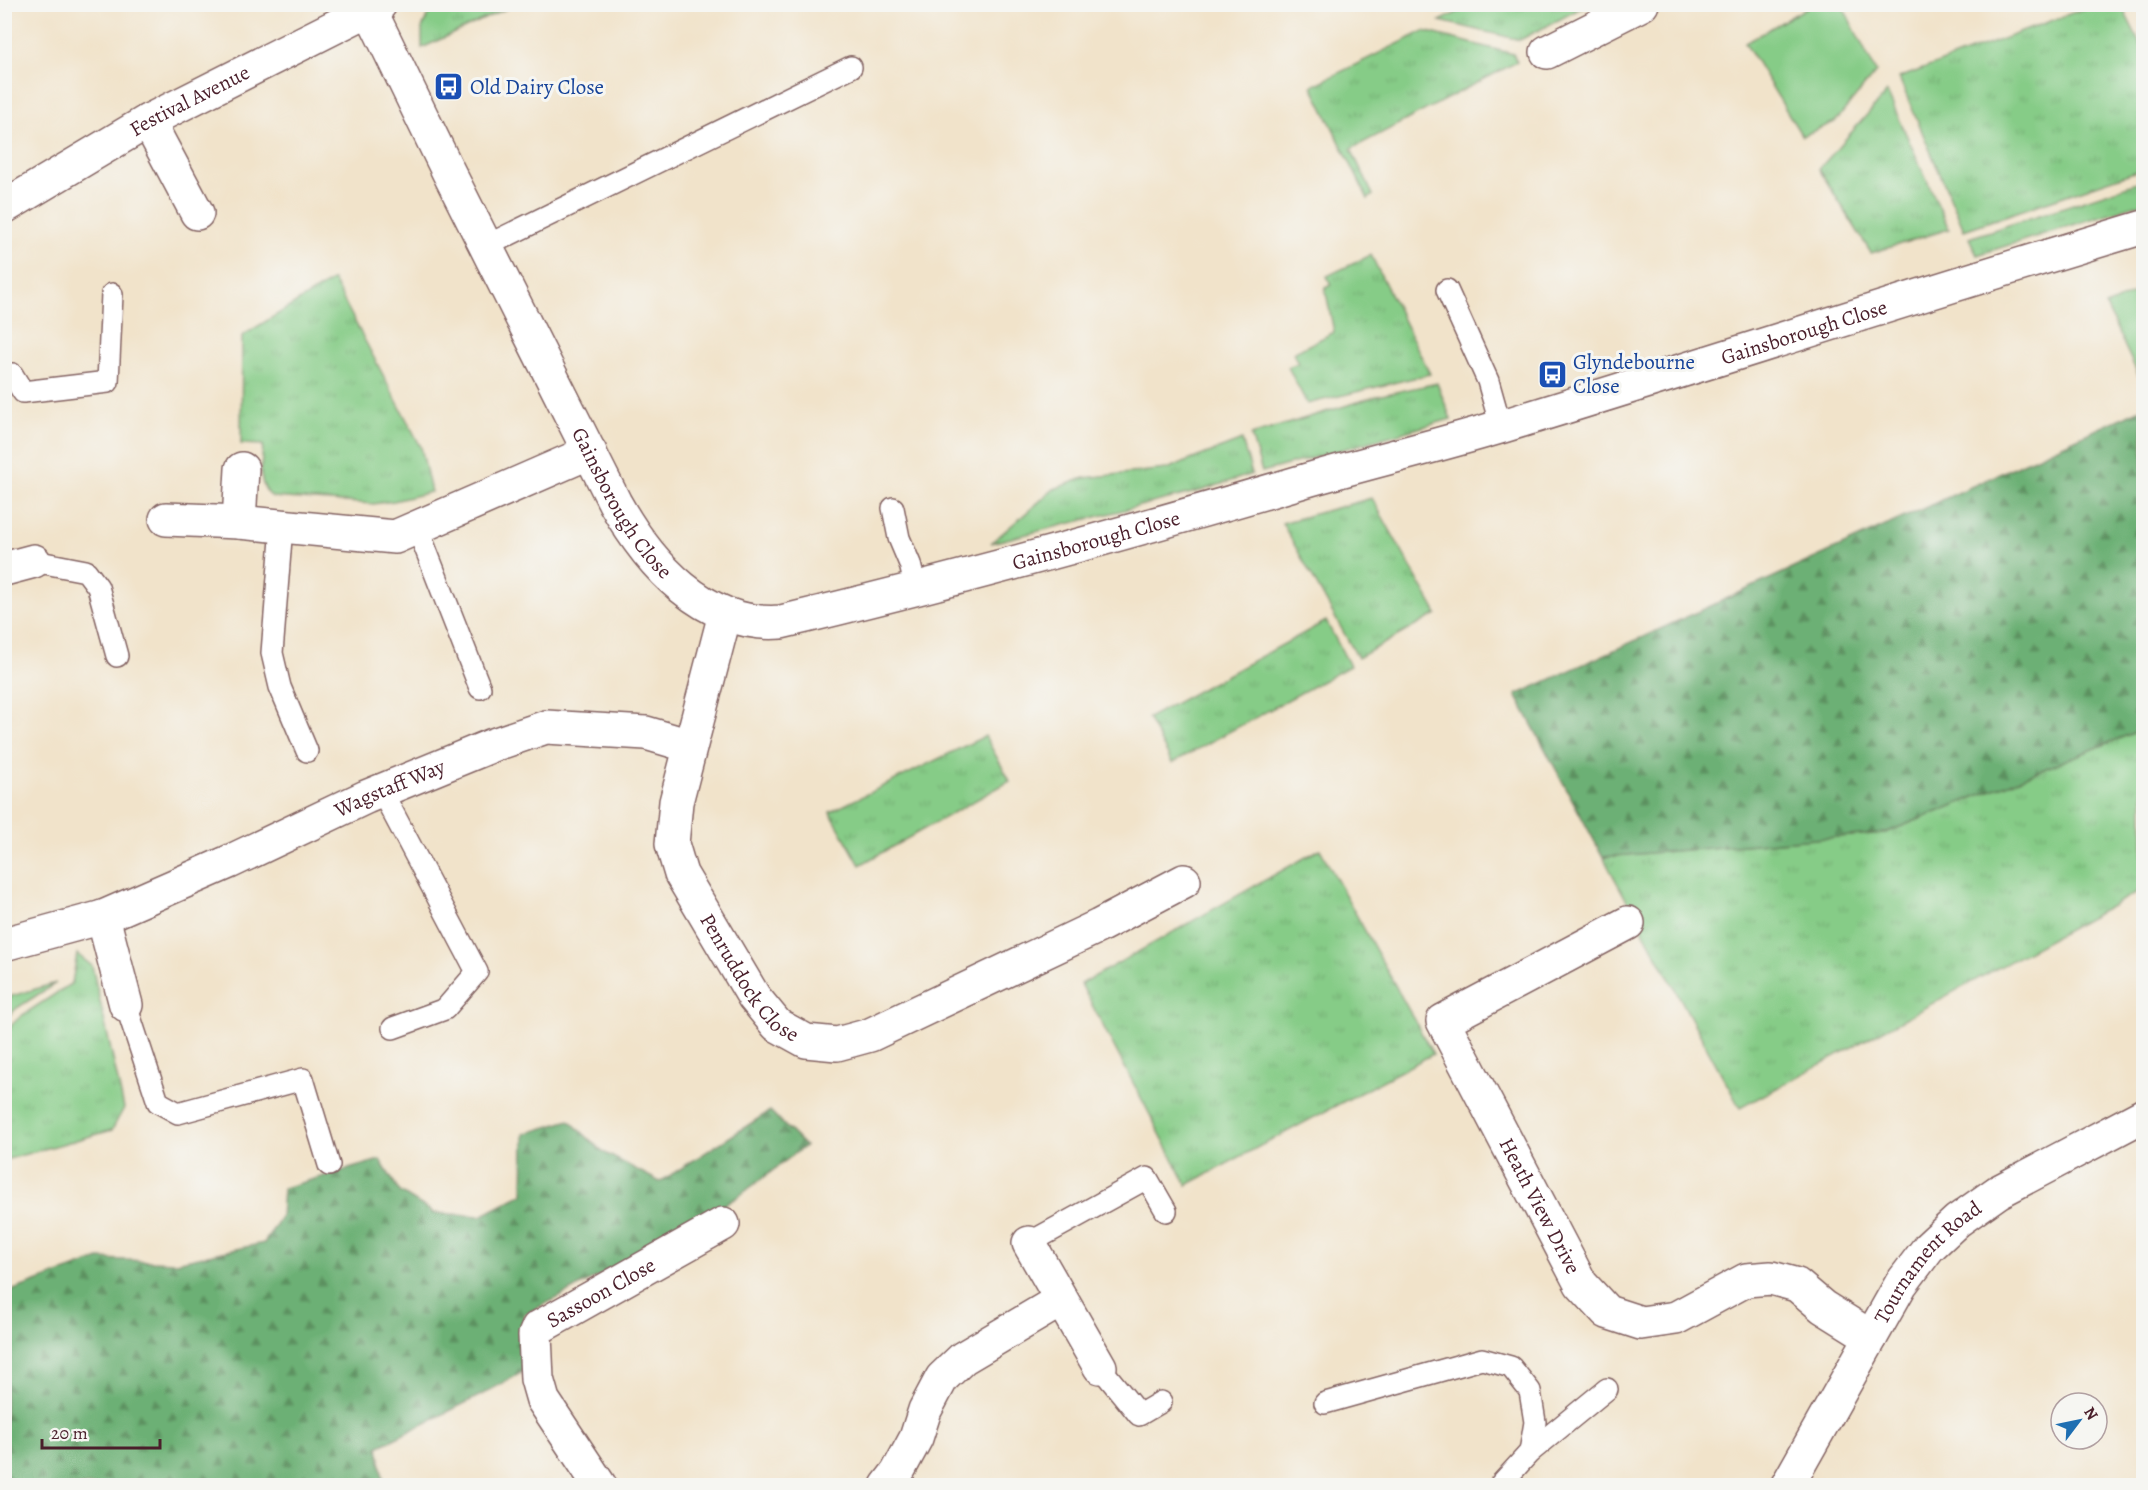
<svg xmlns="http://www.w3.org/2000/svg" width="2148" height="1490" font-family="Alegreya,serif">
  <defs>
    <pattern id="grass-tufts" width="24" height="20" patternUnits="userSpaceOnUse" patternTransform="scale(1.5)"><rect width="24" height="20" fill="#86cc87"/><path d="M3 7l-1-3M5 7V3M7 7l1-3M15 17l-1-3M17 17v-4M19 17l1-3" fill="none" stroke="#75af75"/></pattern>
    <pattern id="forest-firs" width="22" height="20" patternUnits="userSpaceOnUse" patternTransform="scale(1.5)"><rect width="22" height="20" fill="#6cb074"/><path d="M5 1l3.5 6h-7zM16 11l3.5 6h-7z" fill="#5b8f5f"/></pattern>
  </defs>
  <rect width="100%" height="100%" fill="#f6f6f2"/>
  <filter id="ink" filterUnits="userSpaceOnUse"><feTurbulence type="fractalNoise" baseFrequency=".0167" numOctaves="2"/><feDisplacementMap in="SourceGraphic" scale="12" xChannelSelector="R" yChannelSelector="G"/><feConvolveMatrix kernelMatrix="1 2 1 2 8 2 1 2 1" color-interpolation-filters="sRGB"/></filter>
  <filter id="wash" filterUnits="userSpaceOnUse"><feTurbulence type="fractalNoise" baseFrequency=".008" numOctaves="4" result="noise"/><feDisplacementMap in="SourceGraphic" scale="24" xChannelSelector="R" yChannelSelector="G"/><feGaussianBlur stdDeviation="1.35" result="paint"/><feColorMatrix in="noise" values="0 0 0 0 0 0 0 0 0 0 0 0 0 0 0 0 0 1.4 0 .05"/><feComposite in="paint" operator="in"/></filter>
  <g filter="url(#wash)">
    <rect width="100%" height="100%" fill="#f1e3ca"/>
    <!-- grass -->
    <g fill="url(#grass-tufts)" stroke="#687659" stroke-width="1.5">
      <polygon points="1474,4 1587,4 1587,5 1520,40 1440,21"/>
      <polygon points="433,5 433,4 514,5 422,48 422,28"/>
      <polygon points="2093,5 2121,5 2143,49 2143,169 1964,230 1899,78"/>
      <polygon points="1424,31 1513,54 1517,62 1351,149 1373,195 1368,199 1312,86"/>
      <polygon points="1887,92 1949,229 1871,253 1819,169"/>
      <polygon points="2143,181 2143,203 1977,255 1969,238"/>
      <polygon points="1371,255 1430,374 1307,404 1288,367 1298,363 1293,353 1334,332 1325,288 1331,285 1327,276"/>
      <path d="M333 280 421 447 431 492 394 501 373 504 272 497C256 484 262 464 263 445L241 444 242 336Z"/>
      <polygon points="1437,383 1451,419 1262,472 1251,435 1377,396"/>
      <polygon points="1242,440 1252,474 1200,491 991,543 1054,489 1084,478 1167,469"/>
      <polygon points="1372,498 1437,614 1358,658 1282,523"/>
      <polygon points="1326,621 1350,666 1172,763 1148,718"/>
      <polygon points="2143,729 2143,889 1740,1108 1603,857 1885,833"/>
      <polygon points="985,736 1010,781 860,865 830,812"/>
      <polygon points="1320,849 1433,1054 1187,1185 1081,984"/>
      <polygon points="77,954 92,966 124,1108 112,1130 5,1160 5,1031 21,1016 72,983"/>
      <polygon points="56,983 17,1008 5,1019 5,998"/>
    </g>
    <!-- forest -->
    <g fill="url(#forest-firs)" stroke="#5b6850" stroke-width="1.5">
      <polygon points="2143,408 2143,729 1885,833 1603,857 1516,695"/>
      <polygon points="770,1111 805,1146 739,1196 662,1243 524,1315 528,1369 481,1395 378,1447 384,1485 5,1486 5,1293 99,1259 176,1262 264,1243 281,1217 283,1188 380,1160 400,1192 434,1213 481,1216 523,1194 524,1134 569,1120 603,1152 660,1182"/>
    </g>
    <!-- green -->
    <g fill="#86cc87" stroke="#687659" stroke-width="1.5">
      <polygon points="1813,4 1842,5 1876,72 1835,122 1802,136 1745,43"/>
      <polygon points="2143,289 2143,385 2106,306"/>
    </g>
  </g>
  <g filter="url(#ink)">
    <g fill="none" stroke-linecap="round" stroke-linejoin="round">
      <defs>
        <g id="lane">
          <polyline points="486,246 851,67"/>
          <polyline points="1447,290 1488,381 1501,427"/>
          <polyline points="4,375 12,374 23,392 108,382 112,294"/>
          <polyline points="893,508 899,538 910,564 916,590"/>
          <polyline points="282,526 272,653 280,687 307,751"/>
          <polyline points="417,527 480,688"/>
          <polyline points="34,561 86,571 98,587 117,656"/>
          <polyline points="381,790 477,972 445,1009 393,1028"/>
          <polyline points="126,1005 158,1102 178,1113 303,1079 329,1165"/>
          <polyline points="1029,1243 1147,1178 1166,1211"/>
          <polyline points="1100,1367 1139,1415 1161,1402"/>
          <polyline points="1325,1403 1482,1359 1511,1367 1530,1391 1535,1422 1530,1452 1499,1486"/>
          <polyline points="1530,1452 1607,1389"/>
        </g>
        <g id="street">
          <path id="s1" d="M370 10 448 171 615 503C649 564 705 628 781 622 957 580 1131 532 1304 481 1370 462 1437 446 1503 426 1717 361 1929 291 2144 227"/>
          <polyline points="1547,52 1642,4"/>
          <polyline points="148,121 197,213"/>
          <path id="s2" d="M4 207 148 121 380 4"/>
          <polyline points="166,519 239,522 395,537 590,452"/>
          <polyline points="239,522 242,469"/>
          <polyline points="4,569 34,561"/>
          <path id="s3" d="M725 614 676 802 672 844 681 874 754 997 777 1025 806 1041 837 1044 870 1035 1099 926 1184 881"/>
          <polyline points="103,917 126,1005"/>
          <path id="s4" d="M1628 923 1443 1021 1581 1284 1607 1312 1641 1323 1676 1318 1746 1280 1771 1278 1797 1285 1823 1307 1871 1337"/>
          <path id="s5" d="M4 944 103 917 229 862 366 797 493 745 546 727 646 733 690 746"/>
          <polyline points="1029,1243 1100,1367"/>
          <path id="s6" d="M600 1486 543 1400 537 1379 535 1335 538 1328 723 1224"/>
          <polyline points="887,1486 897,1473 916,1438 925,1410 942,1378 963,1358 1061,1300"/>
          <path id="s7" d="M1787 1486 1901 1284 1929 1247 1957 1221 1998 1192 2144 1115"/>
        </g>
      </defs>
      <!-- lane casing -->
      <use href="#lane" stroke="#846463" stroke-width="24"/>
      <!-- street casing -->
      <use href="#street" stroke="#846463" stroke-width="36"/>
      <!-- lane -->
      <use href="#lane" stroke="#fff" stroke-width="21"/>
      <!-- street -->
      <use href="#street" stroke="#fff" stroke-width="33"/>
    </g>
  </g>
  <!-- icons -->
  <defs>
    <symbol id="bus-square" viewBox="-11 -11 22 22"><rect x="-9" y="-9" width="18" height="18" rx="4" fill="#1a4fb4" stroke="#f6f6f2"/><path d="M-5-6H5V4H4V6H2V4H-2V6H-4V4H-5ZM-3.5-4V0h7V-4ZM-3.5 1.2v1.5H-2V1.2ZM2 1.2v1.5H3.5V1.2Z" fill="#fff"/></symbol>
  </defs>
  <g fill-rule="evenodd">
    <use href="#bus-square" x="432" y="70" width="33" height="33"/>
    <use href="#bus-square" x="1536" y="358" width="33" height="33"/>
  </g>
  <g text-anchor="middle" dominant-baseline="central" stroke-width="6" stroke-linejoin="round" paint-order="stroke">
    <!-- transit labels -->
    <g font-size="21" fill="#164399" stroke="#f6f6f2" text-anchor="start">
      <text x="470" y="87">Old Dairy Close</text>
      <text x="1573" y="362">Glyndebourne<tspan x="1573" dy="24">Close</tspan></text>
    </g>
    <!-- street labels -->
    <g font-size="21" fill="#4a1f2b" stroke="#f6f6f2">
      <text stroke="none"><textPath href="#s2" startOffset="214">Festival Avenue</textPath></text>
      <text stroke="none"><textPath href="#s1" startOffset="1830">Gainsborough Close</textPath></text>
      <text stroke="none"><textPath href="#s1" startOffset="554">Gainsborough Close</textPath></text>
      <text stroke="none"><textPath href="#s1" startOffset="1092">Gainsborough Close</textPath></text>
      <text stroke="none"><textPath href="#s5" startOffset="417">Wagstaff Way</textPath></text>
      <text stroke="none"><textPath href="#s3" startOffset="393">Penruddock Close</textPath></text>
      <text stroke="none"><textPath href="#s4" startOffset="418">Heath View Drive</textPath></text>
      <text stroke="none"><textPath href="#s7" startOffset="266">Tournament Road</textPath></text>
      <text stroke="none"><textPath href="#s6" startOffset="249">Sassoon Close</textPath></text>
    </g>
  </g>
  <!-- margin -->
  <rect width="2148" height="1490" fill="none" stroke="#f6f6f2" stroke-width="24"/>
  <!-- north arrow -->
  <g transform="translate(2079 1421) rotate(58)"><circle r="28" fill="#f6f6f2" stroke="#b1a0a2" stroke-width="1.5"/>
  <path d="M0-4.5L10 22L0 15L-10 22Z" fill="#1f6fb2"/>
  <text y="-9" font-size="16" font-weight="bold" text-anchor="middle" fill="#4a1f2b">N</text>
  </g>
  <!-- scale -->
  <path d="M42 1439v9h118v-9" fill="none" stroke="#4a1f2b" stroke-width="3"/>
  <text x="51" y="1439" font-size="18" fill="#4a1f2b" stroke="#f6f6f2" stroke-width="4.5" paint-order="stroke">20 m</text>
</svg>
